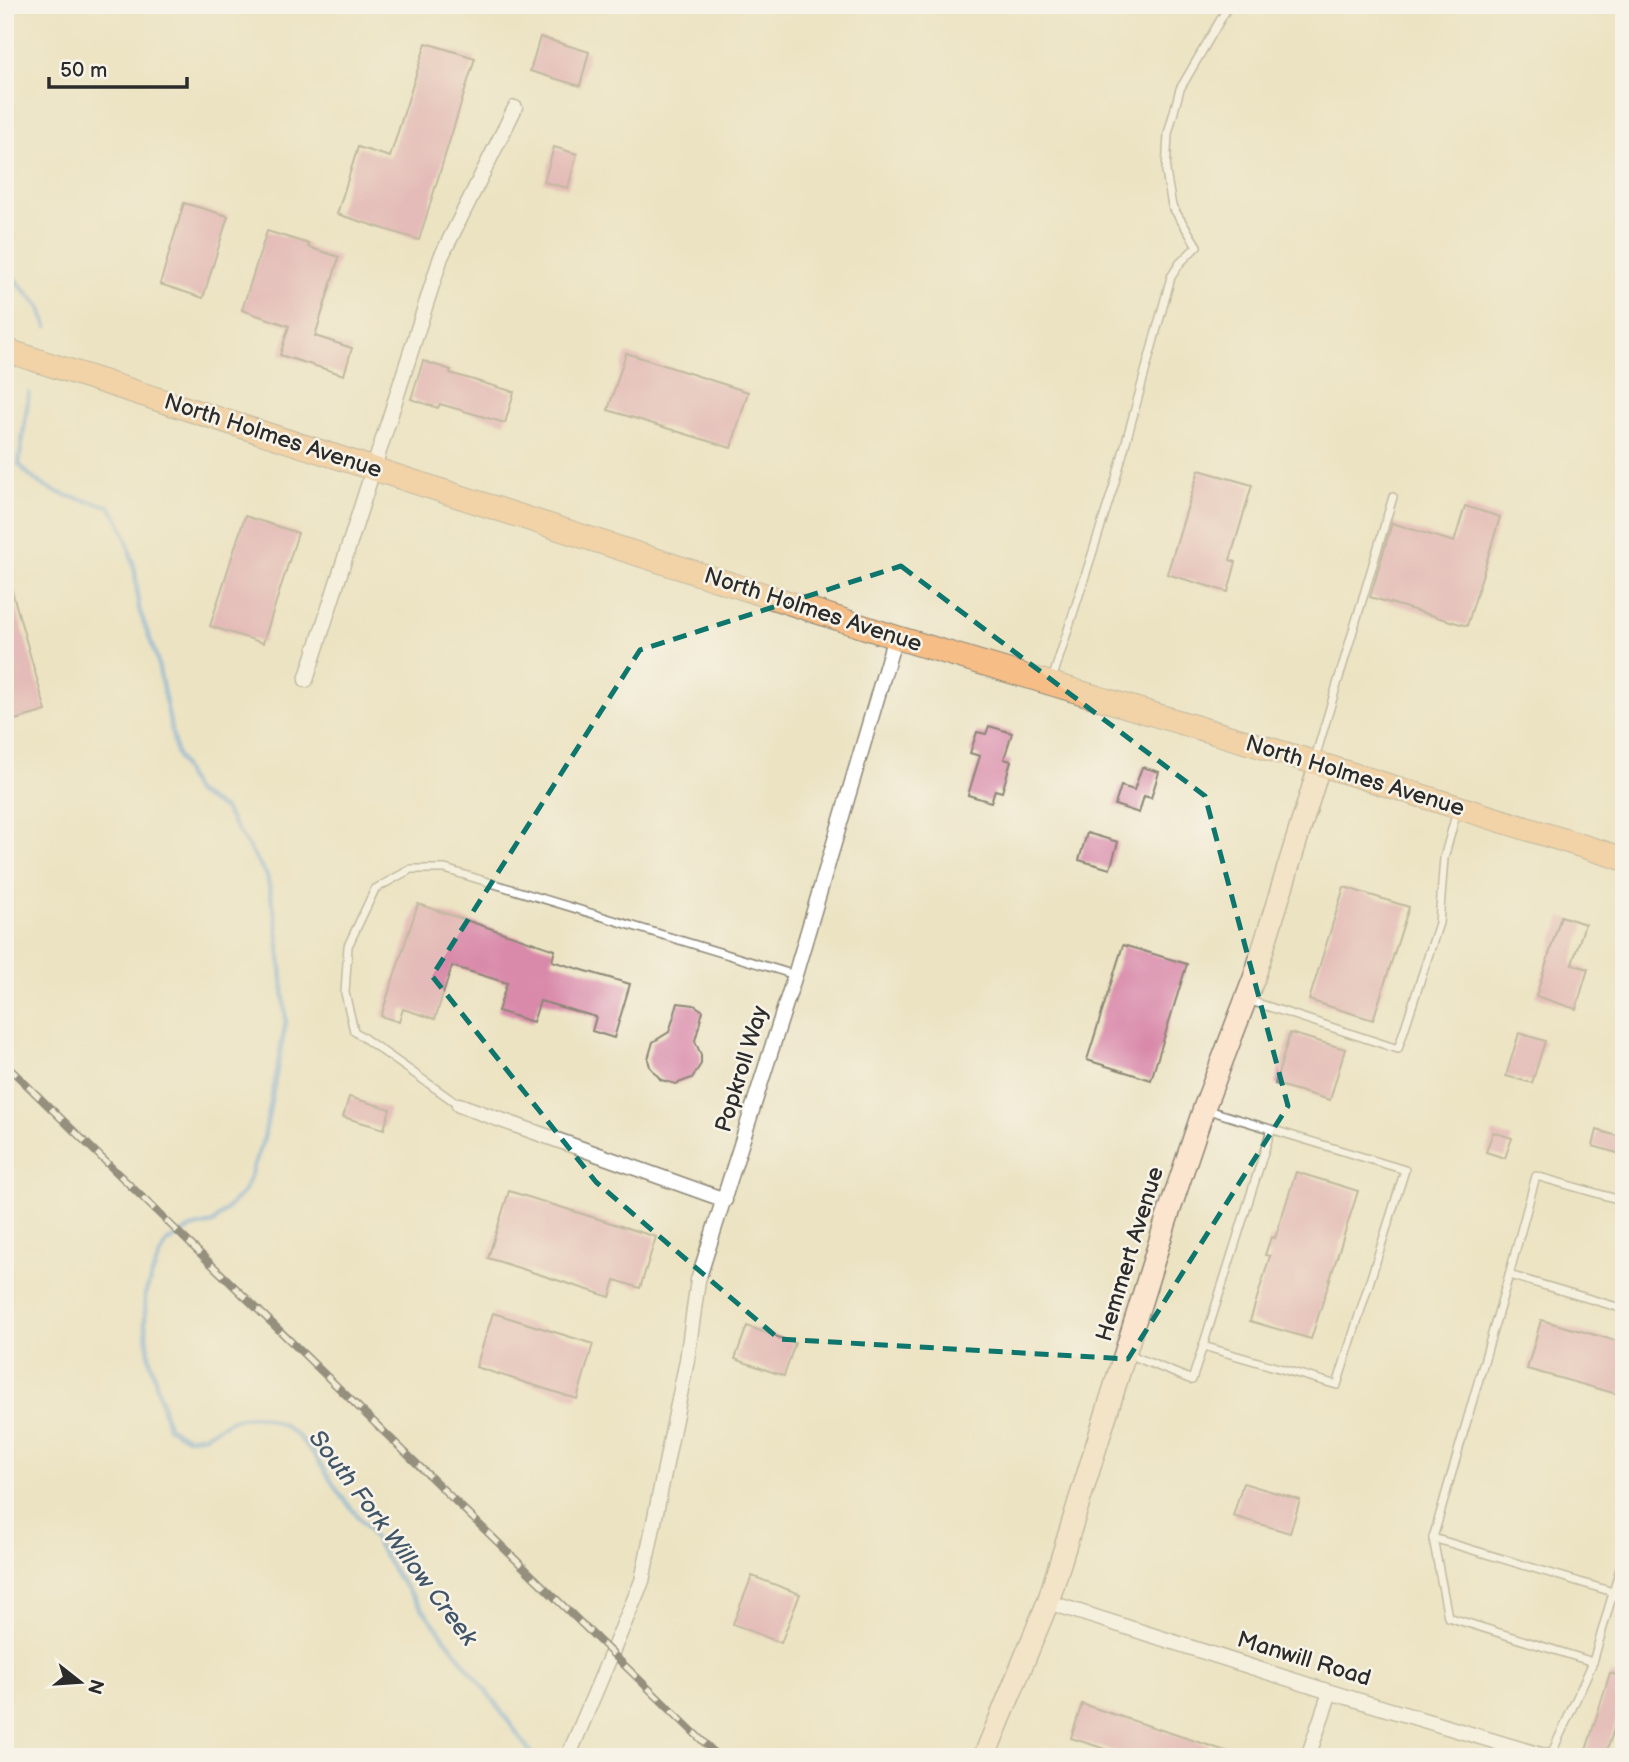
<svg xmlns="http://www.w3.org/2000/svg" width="1629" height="1762" viewBox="0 0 1629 1762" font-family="'Balsamiq Sans',sans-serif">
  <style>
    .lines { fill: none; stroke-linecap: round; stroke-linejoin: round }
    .stream { stroke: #69a3d9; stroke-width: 5 }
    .building { fill: #d98aaa }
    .lane-casing { stroke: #8c8777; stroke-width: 10 }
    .street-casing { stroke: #8c8777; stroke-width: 17 }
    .secondary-casing { stroke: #8c8777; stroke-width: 24 }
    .primary-casing { stroke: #8c8777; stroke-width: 25 }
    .lane { stroke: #fff; stroke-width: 7 }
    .street { stroke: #fff; stroke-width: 14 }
    .secondary { stroke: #fbe5cf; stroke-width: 21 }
    .primary { stroke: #f6be86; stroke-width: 23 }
    .rail-casing { stroke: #2b2b2b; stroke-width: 8 }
    .rail { stroke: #f7f3e8; stroke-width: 5; stroke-dasharray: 16; stroke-linecap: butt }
    .marked { fill: none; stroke: #0f766e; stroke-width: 5; stroke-dasharray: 14 9; stroke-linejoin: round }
    .labels { text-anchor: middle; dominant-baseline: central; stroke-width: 5; stroke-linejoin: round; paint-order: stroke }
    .street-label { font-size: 23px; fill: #2b2b2b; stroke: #f7f3e8 }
    .water-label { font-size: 24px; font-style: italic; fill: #415568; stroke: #f7f3e8 }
  </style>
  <rect width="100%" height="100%" fill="#f7f3e8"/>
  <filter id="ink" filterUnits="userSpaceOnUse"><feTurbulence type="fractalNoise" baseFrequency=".0143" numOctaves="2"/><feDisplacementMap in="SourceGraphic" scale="14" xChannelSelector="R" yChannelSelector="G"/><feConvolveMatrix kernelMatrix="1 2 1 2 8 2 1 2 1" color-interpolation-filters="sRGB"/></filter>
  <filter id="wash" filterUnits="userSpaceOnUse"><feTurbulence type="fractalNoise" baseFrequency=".00686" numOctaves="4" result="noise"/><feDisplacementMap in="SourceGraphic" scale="28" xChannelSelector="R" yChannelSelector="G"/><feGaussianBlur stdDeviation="1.57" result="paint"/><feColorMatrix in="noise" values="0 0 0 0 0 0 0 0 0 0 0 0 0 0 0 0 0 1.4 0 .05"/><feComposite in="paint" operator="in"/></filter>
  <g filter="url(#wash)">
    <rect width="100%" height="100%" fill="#ece3c3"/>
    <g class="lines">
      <!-- stream -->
      <g class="stream">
        <path d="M5,269L40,307L47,326"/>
        <path d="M29,393L19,464C44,495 73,497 109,506L119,520L126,537L135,571L139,609L157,659L176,752L195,792L224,809L267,876L277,925L286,1021L264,1138L245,1190L213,1223L191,1228L167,1242L156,1264L145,1294V1324L150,1360L168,1427L187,1438L205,1435L232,1420L250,1416L263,1417L283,1425L299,1437L313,1453L339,1493L368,1529L397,1576L493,1700L534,1757"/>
      </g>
    </g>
    <g id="blocks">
      <!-- building -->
      <g class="building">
        <path d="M540,37L589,52L580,86L530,71Z"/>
        <path d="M426,43L475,58L419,240L337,214L358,147L390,157Z"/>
        <path d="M554,147L577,154L568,188L544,182Z"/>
        <path d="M184,203L228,216L203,298L160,284Z"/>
        <path d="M267,231L309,244L308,247L339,257L315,336L352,348L344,375L280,355L289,326L242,310Z"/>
        <path d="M626,353L748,392L731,448L608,410Z"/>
        <path d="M423,361L451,370L450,373L514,392L505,423L440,404L438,408L411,399Z"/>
        <path d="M1199,470L1252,485L1230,560L1236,562L1228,592L1167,574Z"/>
        <path d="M1465,506L1500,517L1467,626L1370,597L1392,523L1454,542Z"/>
        <path d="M245,516L298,533L263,643L210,626Z"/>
        <path d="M5,584H10L46,711L5,723Z"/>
        <path d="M989,726L1012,733L1004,759L1011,761L1002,792L995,790L991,802L968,795L980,756L970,753L977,732L986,734Z"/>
        <path d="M1142,767L1159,772L1151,798L1144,796L1139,813L1115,805L1121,786L1134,790Z"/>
        <path d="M1087,833L1118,842L1110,869L1079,860Z"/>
        <path d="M1344,887L1409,907L1373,1020L1309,1000Z"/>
        <path d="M418,904L555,950L552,961L630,984L614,1038L592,1031L596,1017L540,1001L533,1022L498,1011L507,983L452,966L435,1019L403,1009L399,1022L381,1016Z"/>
        <path d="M1561,916L1585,924L1572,964L1588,969L1576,1009L1536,996Z"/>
        <path d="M1123,945L1187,964L1151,1080L1087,1060Z"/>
        <path d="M678,1003L694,1005L703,1011L695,1041L701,1055V1064L692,1078L676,1084L661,1080L650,1067L648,1059L653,1042L669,1032Z"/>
        <path d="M1290,1033L1345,1049L1330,1100L1275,1084Z"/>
        <path d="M1519,1033L1545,1041L1532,1083L1506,1076Z"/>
        <path d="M349,1097L390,1109L384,1129L343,1117Z"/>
        <path d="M1597,1130L1624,1138V1155L1593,1146Z"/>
        <path d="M1493,1132L1512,1138L1505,1158L1486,1152Z"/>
        <path d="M1296,1172L1358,1191L1311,1339L1250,1321L1270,1256L1265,1255L1271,1237L1275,1238Z"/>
        <path d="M509,1191L656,1237L640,1288L615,1280L610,1297L488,1258Z"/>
        <path d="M493,1313L593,1344L577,1399L476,1367Z"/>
        <path d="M1541,1320L1624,1343V1396L1527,1369Z"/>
        <path d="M747,1326L795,1343L784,1376L735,1359Z"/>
        <path d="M1243,1483L1300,1500L1290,1533L1233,1516Z"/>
        <path d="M752,1576L800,1594L781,1643L733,1624Z"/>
        <path d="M1610,1673L1624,1677V1697L1605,1757H1584Z"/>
        <path d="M1082,1704L1235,1754L1234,1757H1131L1071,1738Z"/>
      </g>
    </g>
  </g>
  <g filter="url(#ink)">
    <use href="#blocks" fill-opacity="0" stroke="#8c8777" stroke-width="2"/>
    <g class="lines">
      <defs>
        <g id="lane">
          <path d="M1052,680L1115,482L1171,277L1180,263L1197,246L1172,206L1166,172L1168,134L1180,89L1229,5"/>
          <path d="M1315,758L1393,497"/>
          <path d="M1248,1000L1398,1049L1439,923L1444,858L1457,811"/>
          <path d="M459,1105L354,1031L345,993L348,946L375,889L411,869H445L795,975"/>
          <path d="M1208,1110L1405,1170L1337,1385L1203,1346L1271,1130"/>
          <path d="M1509,1275L1536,1176L1624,1201"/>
          <path d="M1128,1354L1192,1380L1203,1346"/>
          <path d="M1433,1538L1448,1617L1593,1662"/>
          <path d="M1613,1592L1433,1538L1509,1275L1624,1309"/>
          <path d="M1550,1757L1593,1662L1624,1555"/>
        </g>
        <g id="street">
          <path d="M306,680L441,257L515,108"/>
          <path d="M459,1105L725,1200"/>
          <path d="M1048,1602L1330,1692L1547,1757"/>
          <path d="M568,1757L642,1581L687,1360L698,1280L795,975L895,637"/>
          <path d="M1308,1757L1330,1692"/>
        </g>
        <path id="secondary" d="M984,1757L1048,1602L1166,1221L1204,1108L1254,978L1320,764"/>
        <path id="primary" d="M5,350L895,637L1313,762L1624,859"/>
      </defs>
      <!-- lane casing -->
      <use href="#lane" class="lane-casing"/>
      <!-- street casing -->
      <use href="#street" class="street-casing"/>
      <!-- secondary casing -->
      <use href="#secondary" class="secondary-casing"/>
      <!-- primary casing -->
      <use href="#primary" class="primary-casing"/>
      <!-- lane -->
      <use href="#lane" class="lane"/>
      <!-- street -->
      <use href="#street" class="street"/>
      <!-- secondary -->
      <use href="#secondary" class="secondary"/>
      <!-- primary -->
      <use href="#primary" class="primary"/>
      <defs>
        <path id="rail" d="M5,1064L719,1757"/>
      </defs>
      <!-- rail casing -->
      <use href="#rail" class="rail-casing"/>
      <!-- rail -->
      <use href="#rail" class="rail"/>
    </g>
  </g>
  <!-- marked area -->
  <path d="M0 0H1629V1762H0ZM901,566L1205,796L1288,1106L1128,1359L779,1339L596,1182L432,976L640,650Z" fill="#ece3c3" fill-opacity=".55" fill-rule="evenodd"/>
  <path class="marked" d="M901,566L1205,796L1288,1106L1128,1359L779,1339L596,1182L432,976L640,650Z"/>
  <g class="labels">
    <!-- street labels -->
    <g class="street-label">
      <text transform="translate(273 436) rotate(18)">North Holmes Avenue</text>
      <text transform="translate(813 610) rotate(18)">North Holmes Avenue</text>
      <text transform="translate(1355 776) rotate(17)">North Holmes Avenue</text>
      <text transform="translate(742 1069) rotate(-73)">Popkroll Way</text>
      <text transform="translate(1130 1254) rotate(-73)">Hemmert Avenue</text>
      <text transform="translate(1304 1659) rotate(17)">Manwill Road</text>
    </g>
    <!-- water labels -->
    <g class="water-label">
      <text transform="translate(393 1538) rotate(53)">South Fork Willow Creek</text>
    </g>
  </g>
  <!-- margin -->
  <rect width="1629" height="1762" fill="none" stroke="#f7f3e8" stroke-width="28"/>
  <!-- north arrow -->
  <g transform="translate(80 1682) rotate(107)" stroke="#f7f3e8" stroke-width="5" paint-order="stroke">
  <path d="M0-5L12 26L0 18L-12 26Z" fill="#2b2b2b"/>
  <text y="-10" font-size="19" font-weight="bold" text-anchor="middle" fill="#2b2b2b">N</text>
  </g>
  <!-- scale -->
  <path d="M49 77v10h138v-10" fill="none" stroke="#2b2b2b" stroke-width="3.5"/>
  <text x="60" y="77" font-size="21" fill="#2b2b2b" stroke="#f7f3e8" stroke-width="5" paint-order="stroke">50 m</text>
</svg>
